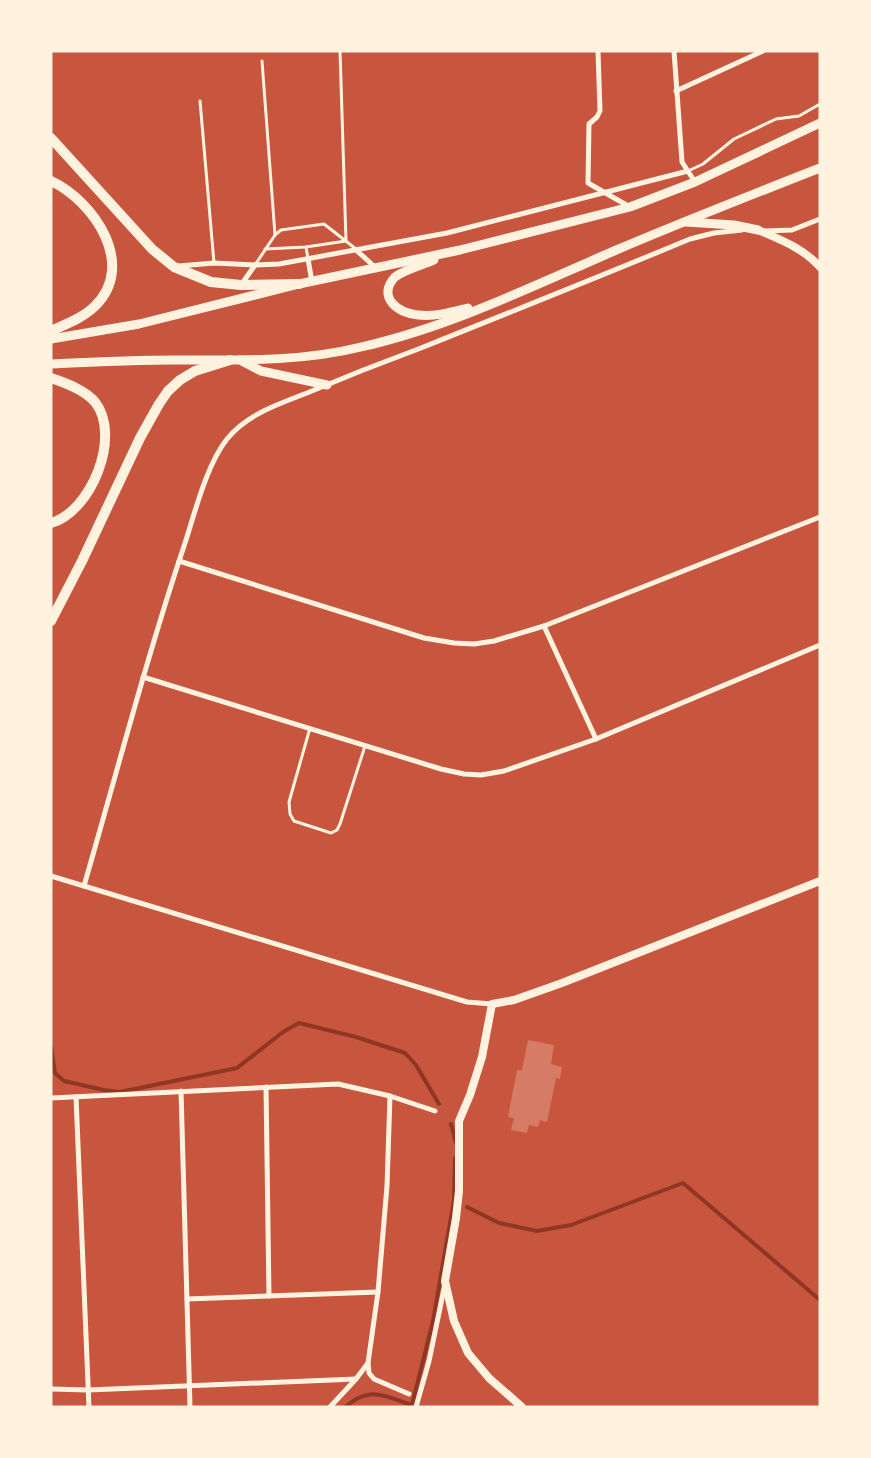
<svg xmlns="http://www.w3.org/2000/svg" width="871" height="1458" viewBox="0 0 871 1458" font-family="'Open Sans',sans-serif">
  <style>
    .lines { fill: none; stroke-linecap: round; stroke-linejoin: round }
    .stream { stroke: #8f3625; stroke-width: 4 }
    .building { fill: #d67c66 }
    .service { stroke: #fff3e0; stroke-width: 3 }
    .minor { stroke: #fff3e0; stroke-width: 5 }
    .tertiary { stroke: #fff3e0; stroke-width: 8 }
    .primary { stroke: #fff3e0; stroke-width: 9 }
    .trunk { stroke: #fff3e0; stroke-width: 10 }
  </style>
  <rect width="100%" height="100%" fill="#c8553d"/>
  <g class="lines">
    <!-- stream -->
    <g class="stream">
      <path d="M51,1046L55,1073L64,1081L104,1090L120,1092L237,1068L283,1032L299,1023L356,1037L405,1053L416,1065L439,1104"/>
      <path d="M451,1124L456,1143"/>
      <path d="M467,1207L499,1223L537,1231L571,1225L683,1183L820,1300"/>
      <path d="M345,1407C371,1385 384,1396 412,1405L433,1321L454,1200L455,1158"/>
    </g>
  </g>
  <!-- building -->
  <path class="building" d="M528,1040L554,1045L551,1064L562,1067L560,1079L556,1078L547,1122L540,1120L538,1127L529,1125L527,1133L511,1130L514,1118L508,1117L517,1070H522Z"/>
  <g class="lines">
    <!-- service -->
    <g class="service">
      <path d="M262,61L275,235"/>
      <path d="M200,101L214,263"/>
      <path d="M688,171L703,164L734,139L776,119L799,116L820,104"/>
      <path d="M306,247L308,259"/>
      <path d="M265,249L306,247L346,241L340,51"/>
      <path d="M255,265L275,235L281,230L324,224L356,249"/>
      <path d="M310,728L289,802L290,814L294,821L331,833L337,830L340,824L365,746"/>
    </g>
    <!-- minor -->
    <g class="minor">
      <path d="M598,51L600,111L597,117L589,124L588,183L630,207"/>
      <path d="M674,51L682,162L695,182"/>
      <path d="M676,91L763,51"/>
      <path d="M765,231L792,230L820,219"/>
      <path d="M356,250L376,268"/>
      <path d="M308,259L312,282"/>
      <path d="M179,266L214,263L255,265L279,264L447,233L688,171"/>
      <path d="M241,285L255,265"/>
      <path d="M179,561L424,638L454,643L474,644L494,641L544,626L820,517"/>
      <path d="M544,626L596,739"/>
      <path d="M143,677L441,769L464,774L481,775L504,771L596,739L820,645"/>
      <path d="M51,876L467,1002L492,1004"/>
      <path d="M84,886C117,772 147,656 185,543C195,512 207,464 227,439C247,414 279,404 307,393C345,377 383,362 421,348C511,312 601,276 690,239L714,233L742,230"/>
      <path d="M266,1087L269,1296"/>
      <path d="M181,1091L190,1407"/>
      <path d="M76,1097L89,1407"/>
      <path d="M51,1098L338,1084L390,1096L435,1111"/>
      <path d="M187,1299L378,1292"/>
      <path d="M368,1363L369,1373L374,1379L409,1394"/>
      <path d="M51,1389L88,1390L356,1379"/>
      <path d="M330,1407L356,1379L368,1363L378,1292L387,1186L390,1096"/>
      <path d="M416,1407L429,1361L445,1284"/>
    </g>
    <!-- tertiary -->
    <g class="tertiary">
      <path d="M758,230C781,240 803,248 820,267"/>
      <path d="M522,1407L489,1378L468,1353L454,1321L445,1281L456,1218L459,1191V1121L470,1095L482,1057L492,1004L514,1000L562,983L820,881"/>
    </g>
    <!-- primary -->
    <g class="primary">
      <path d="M686,222L734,225L758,230"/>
      <path d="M434,260C423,265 405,269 395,277C376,297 399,314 418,315C435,317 452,312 468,308"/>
      <path d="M51,339L139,324L299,284L460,250L630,207L695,182L820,123"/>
      <path d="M240,360L261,371L327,385"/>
      <path d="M51,364C93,362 135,360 176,360C238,360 301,362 361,347C449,327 531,287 614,251C682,222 751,195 820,168"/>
    </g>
    <!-- trunk -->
    <g class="trunk">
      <path d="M51,138L152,249L174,267L211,282L241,285L299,284"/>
      <path d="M51,181C94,201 137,265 95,306C83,318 66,324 51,331"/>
      <path d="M51,378C66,383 85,390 95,402C122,436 91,512 51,523"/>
      <path d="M51,621L82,561L140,438L159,404L168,391L180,380L195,371L230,360"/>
    </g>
  </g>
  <!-- border -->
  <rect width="871" height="1458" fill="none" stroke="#fff3e0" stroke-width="105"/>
</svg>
